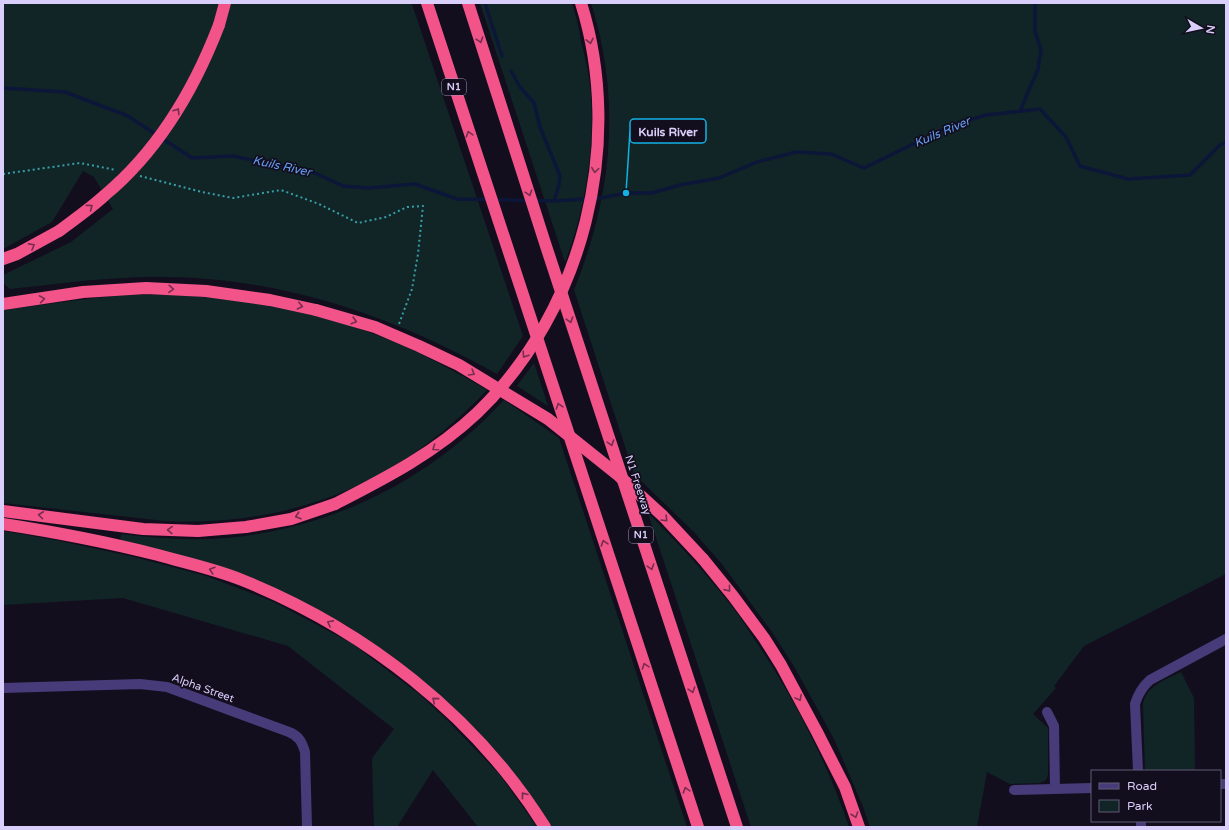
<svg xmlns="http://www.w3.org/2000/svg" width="1229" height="830" viewBox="0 0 1229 830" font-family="'Varela Round',sans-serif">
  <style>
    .green { fill: #112527 }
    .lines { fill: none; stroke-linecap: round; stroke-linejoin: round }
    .stream { stroke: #0c1638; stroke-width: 3.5 }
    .path { stroke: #379fa7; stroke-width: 2; stroke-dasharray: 2 3; stroke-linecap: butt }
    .street { stroke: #473c79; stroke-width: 10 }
    .highway { stroke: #f25389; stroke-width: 12 }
    .highway-bridge { stroke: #f25389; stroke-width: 12 }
    .oneway { stroke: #772d4e }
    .labels { text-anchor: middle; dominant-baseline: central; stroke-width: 3.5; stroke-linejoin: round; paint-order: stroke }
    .shield { fill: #130e1e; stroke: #9e94b9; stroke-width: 1 }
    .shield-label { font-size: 10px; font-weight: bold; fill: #dacefb }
    .street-label { font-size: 11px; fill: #dacefb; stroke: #130e1e }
    .water-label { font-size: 12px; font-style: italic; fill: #659ef3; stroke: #130e1e }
    .leader { fill: none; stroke: #12b2e4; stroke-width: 1.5 }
    .callout-dot { fill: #12b2e4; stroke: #130e1e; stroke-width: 1.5 }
    .callout { fill: #130e1e; stroke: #12b2e4; stroke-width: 1.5 }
    .callout-label { font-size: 12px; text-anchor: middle; font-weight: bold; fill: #dacefb }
  </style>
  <rect width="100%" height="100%" fill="#130e1e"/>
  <!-- green -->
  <g class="green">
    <path d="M3,3H417L412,4L523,336L497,374C382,309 254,269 121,278C84,280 47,285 10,289L3,283V275L71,242L113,209L94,177L83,171L52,222L3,249Z"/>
    <path d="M480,3H572C576,16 579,28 581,42C584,52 586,62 588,72C598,130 587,207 565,262Z"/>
    <path d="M591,3H1226V574L1084,646L1054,686L1056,688L1033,714L1048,728V774L1046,780L1040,783L1010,784L987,772L977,827H870L862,804L834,739L795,668L772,632L722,564L693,531L634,474L574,290C612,196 622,101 591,3Z"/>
    <path d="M126,295C147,295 168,294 189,296C262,300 337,317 404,346C432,359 460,374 487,390C399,483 293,527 165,521L3,503V310L94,298Z"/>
    <path d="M534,363L548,406L517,386Z"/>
    <path d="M504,400L559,438L687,827H552L540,808L495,750L451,705L396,659L346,625L293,597L120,540L121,534C156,538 191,541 226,538C334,528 430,480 504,400Z"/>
    <path d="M648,513C678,543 707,574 733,608C742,619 749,632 757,643C795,700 827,762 849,827H751Z"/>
    <path d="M3,531L55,540L134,557L206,576L274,602L351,643L419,694L448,721L499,774L537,827H478L433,770L397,827H374L372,758L394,729L288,646L123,598L3,605Z"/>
    <path d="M1181,672L1194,698L1195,771H1145L1143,704C1147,685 1165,680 1181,672Z"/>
  </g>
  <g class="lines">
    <!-- stream -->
    <g class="stream">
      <path d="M485,3L502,56"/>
      <path d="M511,71L520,87L534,103L540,127L560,176L559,185L554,201"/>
      <path d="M3,88L65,92L128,116L192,158L233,156L315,173L343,186L369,188L415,184L457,199L554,201L601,198L626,193H652L680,185L719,178L757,162L796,152L831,154L864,168L948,127L986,115L1040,109L1066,137L1080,166L1128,179L1190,175L1220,145L1226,142"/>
      <path d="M1020,111L1038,69L1041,50L1035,31V3"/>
    </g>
    <!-- path -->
    <g class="path">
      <path d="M3,174L80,163L116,170"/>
      <path d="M140,176L202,192L233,198L281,190L319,204L358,223L386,217L407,207L423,206L418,254L412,289L399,324"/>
    </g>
    <!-- street -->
    <g class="street">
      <path d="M3,688L140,684L167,687L289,732C299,736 302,742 305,752L307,827"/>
      <path d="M1047,712L1054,726L1055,789"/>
      <path d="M1138,771L1135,704C1138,694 1142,687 1150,680L1226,639"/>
      <path d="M1220,784H1226"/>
      <path d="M1014,790L1092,788"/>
      <path d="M1141,821V827"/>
    </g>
    <!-- highway -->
    <g class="highway">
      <path d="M427,3L698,827"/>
      <path d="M468,3L545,243L737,827"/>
      <path d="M219,25L225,3"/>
      <path d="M3,259L17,254L59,231"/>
      <path d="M3,304L83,292L146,288L206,291L270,300L316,310"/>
      <path d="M3,511L143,529L198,531L246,527L291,519L335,504"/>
      <path d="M3,524C55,532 107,542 158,555C186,563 215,569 242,580C364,629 475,715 545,827"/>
      <path d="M703,559L733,596L764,638L781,665L817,732L845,787L859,827"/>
    </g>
    <!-- highway-bridge -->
    <g class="highway-bridge">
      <path d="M59,231C75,219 91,208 105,195C159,150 194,90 219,25"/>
      <path d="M316,310L375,327L419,346L459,365L548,419L618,475L663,516L703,559"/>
      <path d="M335,504C386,478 436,452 477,413C584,310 625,143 581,3"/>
    </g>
  </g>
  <!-- one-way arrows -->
  <defs><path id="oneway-chevron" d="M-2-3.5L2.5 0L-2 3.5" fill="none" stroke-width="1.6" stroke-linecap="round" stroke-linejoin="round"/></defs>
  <g class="oneway">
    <use href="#oneway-chevron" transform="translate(480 40) rotate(72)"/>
    <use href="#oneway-chevron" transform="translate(590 41) rotate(78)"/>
    <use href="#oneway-chevron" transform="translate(177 111) rotate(-57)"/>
    <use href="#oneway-chevron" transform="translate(469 134) rotate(-108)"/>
    <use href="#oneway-chevron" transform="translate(595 170) rotate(98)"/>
    <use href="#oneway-chevron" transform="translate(529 193) rotate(72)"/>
    <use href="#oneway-chevron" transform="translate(90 207) rotate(-37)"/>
    <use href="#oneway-chevron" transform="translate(32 246) rotate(-29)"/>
    <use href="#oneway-chevron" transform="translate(171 289) rotate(3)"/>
    <use href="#oneway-chevron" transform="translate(42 299) rotate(-9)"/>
    <use href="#oneway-chevron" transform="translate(300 306) rotate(12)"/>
    <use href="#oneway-chevron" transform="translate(570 320) rotate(72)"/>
    <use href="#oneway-chevron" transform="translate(354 321) rotate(16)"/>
    <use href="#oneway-chevron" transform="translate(525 355) rotate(124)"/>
    <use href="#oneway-chevron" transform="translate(472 373) rotate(31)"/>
    <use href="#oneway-chevron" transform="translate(559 406) rotate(-108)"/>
    <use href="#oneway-chevron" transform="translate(611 443) rotate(72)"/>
    <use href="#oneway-chevron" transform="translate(435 448) rotate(145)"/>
    <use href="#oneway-chevron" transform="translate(41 515) rotate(-173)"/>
    <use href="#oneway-chevron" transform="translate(298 516) rotate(162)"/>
    <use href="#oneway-chevron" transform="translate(665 519) rotate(46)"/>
    <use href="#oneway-chevron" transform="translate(170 530) rotate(-178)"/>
    <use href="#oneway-chevron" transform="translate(604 543) rotate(-108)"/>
    <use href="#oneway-chevron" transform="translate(651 567) rotate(72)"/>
    <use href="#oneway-chevron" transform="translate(212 570) rotate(-162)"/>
    <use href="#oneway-chevron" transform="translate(728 589) rotate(51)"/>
    <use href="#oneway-chevron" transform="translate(330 623) rotate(-152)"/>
    <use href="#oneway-chevron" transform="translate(645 666) rotate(-108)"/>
    <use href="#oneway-chevron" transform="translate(692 690) rotate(72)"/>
    <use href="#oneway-chevron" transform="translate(799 698) rotate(62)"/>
    <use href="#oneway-chevron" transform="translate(435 700) rotate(-140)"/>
    <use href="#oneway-chevron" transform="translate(686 790) rotate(-108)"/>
    <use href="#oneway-chevron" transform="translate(524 795) rotate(-128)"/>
    <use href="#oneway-chevron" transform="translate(855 815) rotate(71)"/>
  </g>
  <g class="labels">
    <!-- shield labels -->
    <g class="shield">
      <rect x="442" y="79" width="24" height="16" rx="3"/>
      <rect x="629" y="527" width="24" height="16" rx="3"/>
    </g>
    <g class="shield-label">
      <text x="454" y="87">N1</text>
      <text x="641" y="535">N1</text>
    </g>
    <!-- street labels -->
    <g class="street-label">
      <text transform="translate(638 485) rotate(72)">N1 Freeway</text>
      <text transform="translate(203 688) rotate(20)">Alpha Street</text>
    </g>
    <!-- water labels -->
    <g class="water-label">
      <text transform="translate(942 132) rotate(-23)">Kuils River</text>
      <text transform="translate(282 166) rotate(12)">Kuils River</text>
    </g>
  </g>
  <!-- callouts -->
  <path class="leader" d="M626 193L630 131"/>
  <circle class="callout-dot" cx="626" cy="193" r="4"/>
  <rect class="callout" x="630" y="119" width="76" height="24" rx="4"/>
  <g class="callout-label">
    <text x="668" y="136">Kuils River</text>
  </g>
  <!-- border -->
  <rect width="1229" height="830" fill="none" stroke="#dacefb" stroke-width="8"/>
  <!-- legend -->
  <rect x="1091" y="770" width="130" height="52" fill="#130e1e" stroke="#635b76"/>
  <rect x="1099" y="783" width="20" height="6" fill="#473c79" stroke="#635b76"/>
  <text x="1127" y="790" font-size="12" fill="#dacefb">Road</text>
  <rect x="1099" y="800" width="20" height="12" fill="#112527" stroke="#635b76"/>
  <text x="1127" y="810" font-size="12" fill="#dacefb">Park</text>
  <!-- north arrow -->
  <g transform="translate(1201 28) rotate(99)" stroke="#130e1e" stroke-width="3" paint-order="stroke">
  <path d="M0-3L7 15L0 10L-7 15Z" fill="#dacefb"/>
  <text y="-6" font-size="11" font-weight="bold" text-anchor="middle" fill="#dacefb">N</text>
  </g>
</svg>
